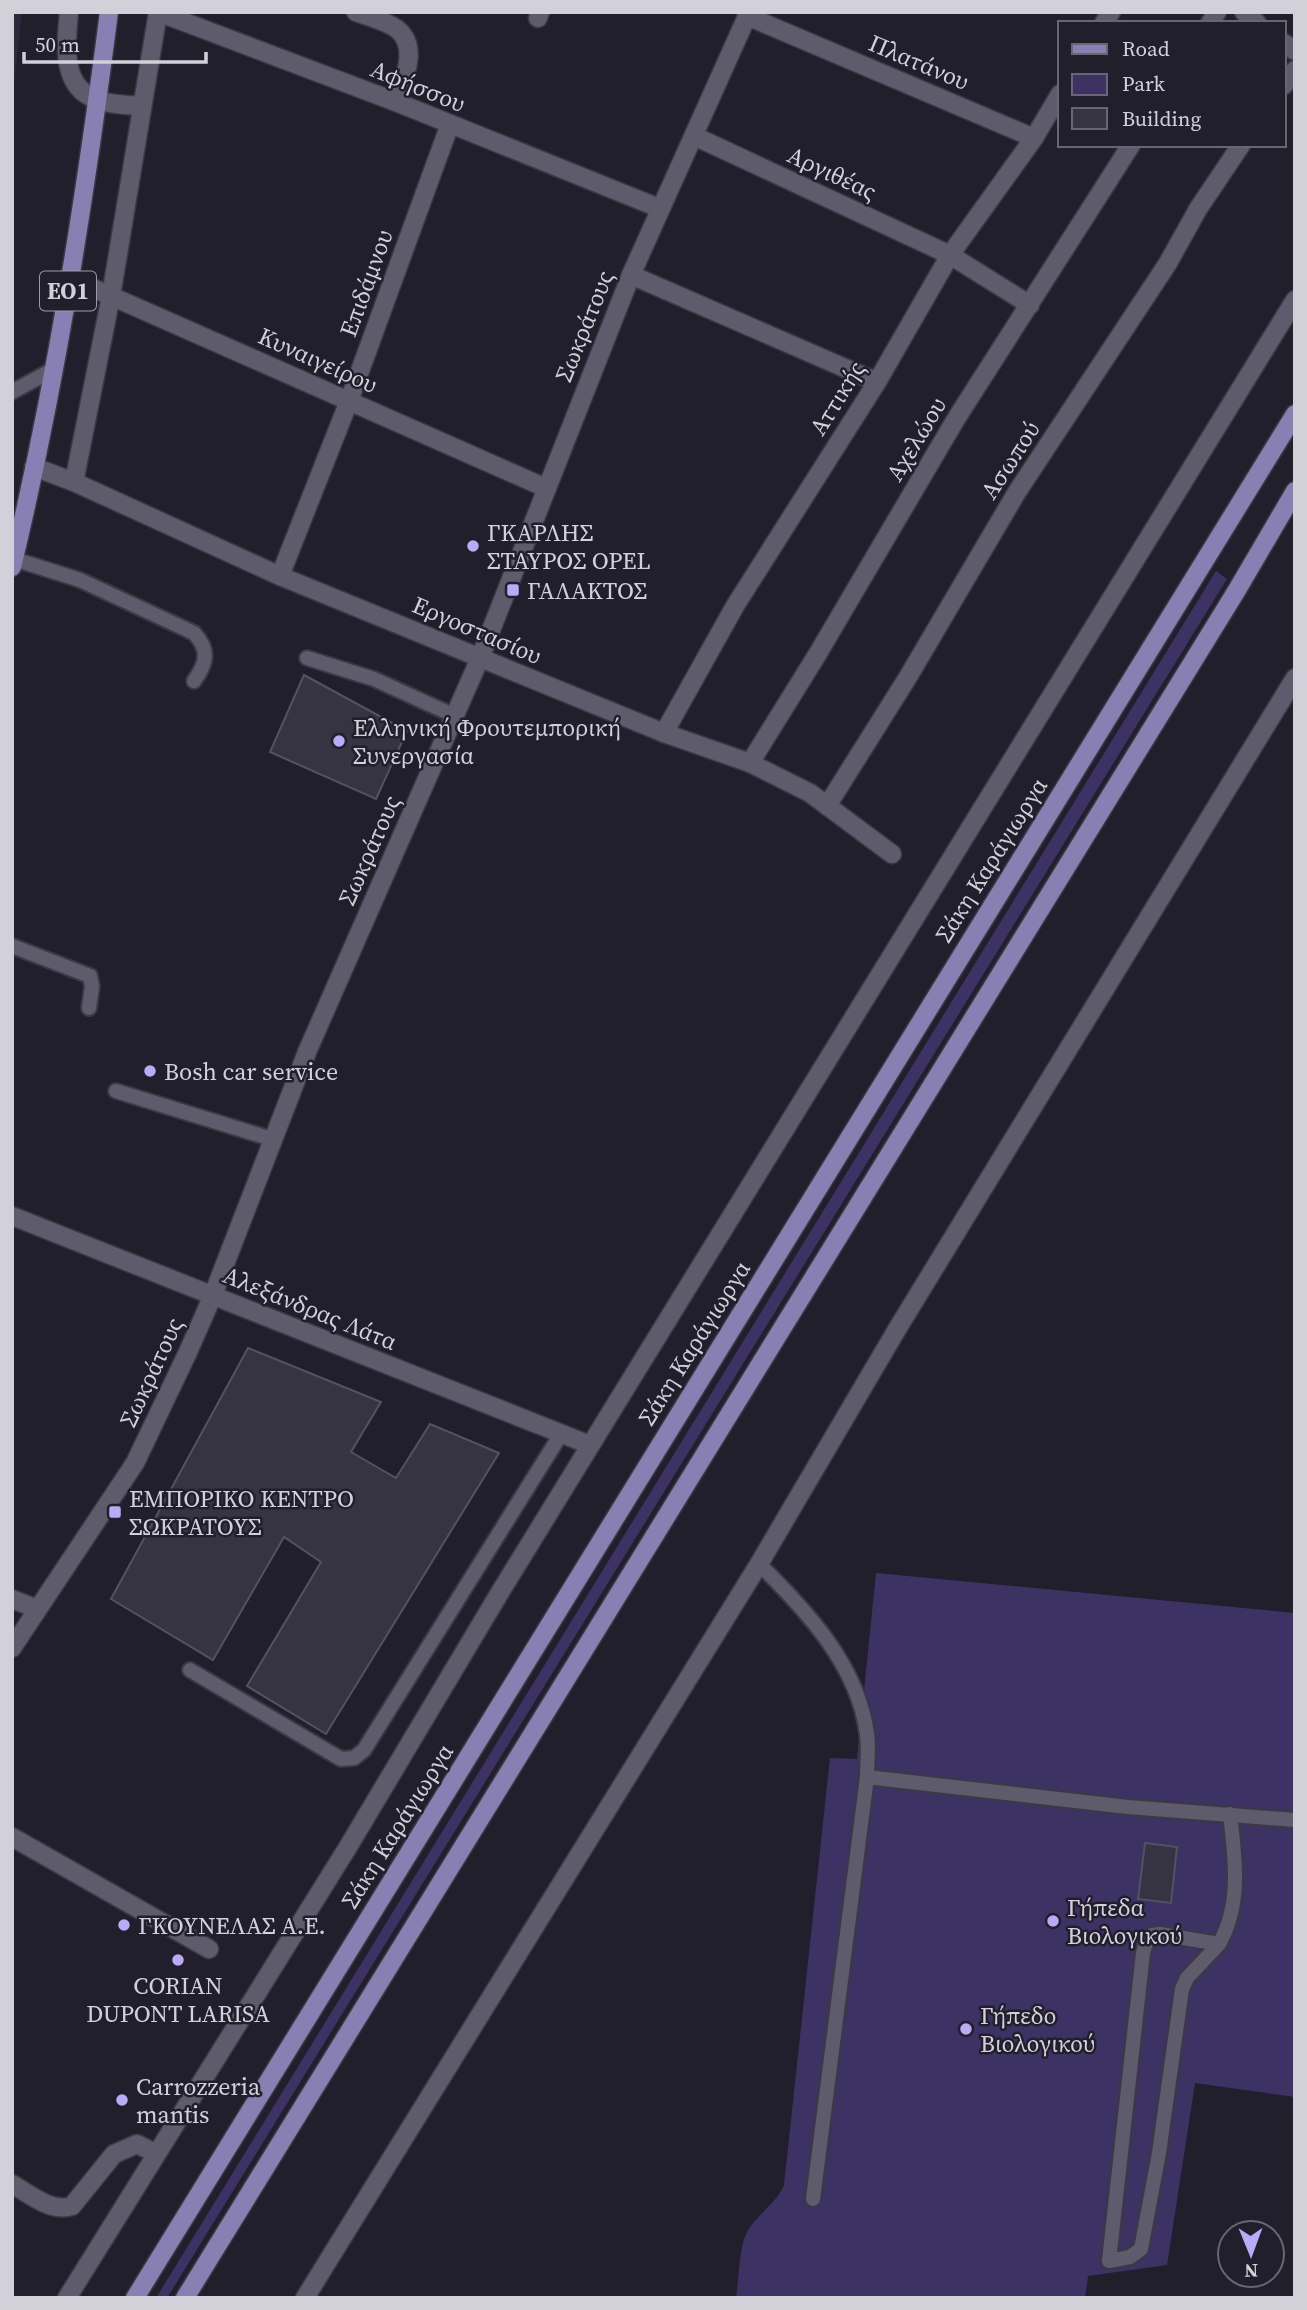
<svg xmlns="http://www.w3.org/2000/svg" width="1307" height="2310" viewBox="0 0 1307 2310" font-family="'Source Serif 4',serif">
  <style>
    .built { fill: #2c293c }
    .green { fill: #3d3264 }
    .building { fill: #363442; stroke: #545261; stroke-width: 2 }
    .lines { fill: none; stroke-linecap: round; stroke-linejoin: round }
    .service-casing { stroke: #3b3944; stroke-width: 18 }
    .minor-casing { stroke: #3b3944; stroke-width: 21 }
    .secondary-casing { stroke: #3b3944; stroke-width: 21 }
    .primary-casing { stroke: #3b3944; stroke-width: 21 }
    .service { stroke: #5e5c6c; stroke-width: 14 }
    .minor { stroke: #5e5c6c; stroke-width: 18 }
    .secondary { stroke: #5e5c6c; stroke-width: 18 }
    .primary { stroke: #887fb2; stroke-width: 18 }
    .poi-dot { fill: #b9abf7; stroke: #221f2d; stroke-width: 2.5 }
    .labels { text-anchor: middle; dominant-baseline: central; stroke-width: 5; stroke-linejoin: round; paint-order: stroke }
    .shield { fill: #221f2d; stroke: #9d9ca6; stroke-width: 2 }
    .shield-label { font-size: 23px; font-weight: bold; fill: #d2d1da }
    .street-label { font-size: 24px; fill: #d2d1da; stroke: #221f2d }
    .poi-label { font-size: 24px; fill: #d2d1da; stroke: #221f2d; text-anchor: start }
  </style>
  <rect width="100%" height="100%" fill="#221f2d"/>
  <!-- built -->
  <path class="built" d="M12,12H22L12,101Z"/>
  <!-- green -->
  <g class="green">
    <path d="M1216,571L1227,579L167,2298H156Z"/>
    <path d="M876,1573L1295,1613V2097L1195,2083L1167,2265L1088,2276L1085,2298H736C739,2281 739,2246 747,2232C757,2214 776,2204 784,2185L830,1758L857,1759Z"/>
  </g>
  <!-- building -->
  <g class="building">
    <path d="M304,675L407,731L376,799L270,752Z"/>
    <path d="M248,1348L381,1402L351,1452L396,1478L430,1424L499,1453L326,1734L247,1686L321,1562L284,1537L213,1660L111,1599Z"/>
    <path d="M1145,1843L1177,1847L1171,1903L1138,1899Z"/>
  </g>
  <g class="lines">
    <defs>
      <g id="service">
        <path d="M12,392L54,369"/>
        <path d="M14,559L80,580L194,633C210,650 207,663 194,681"/>
        <path d="M307,658L374,679L455,716"/>
        <path d="M12,946L90,976L92,986L89,1008"/>
        <path d="M116,1091L272,1139"/>
        <path d="M759,1564C806,1610 858,1665 867,1734C869,1748 867,1762 867,1777L813,2199"/>
        <path d="M190,1670L341,1759L354,1758L364,1750L561,1434"/>
        <path d="M867,1777L1128,1807L1295,1820"/>
        <path d="M1219,1944L1187,1978L1182,1989L1159,2153L1141,2249L1130,2257L1109,2261L1143,1953L1146,1943L1152,1935L1160,1934L1219,1944C1242,1904 1235,1858 1230,1814"/>
      </g>
      <g id="minor">
        <path d="M69,12C66,43 60,88 98,100C111,105 128,105 142,106"/>
        <path d="M158,12L396,102L659,208"/>
        <path d="M356,12C369,17 386,21 397,29C420,47 403,81 396,102"/>
        <path d="M1244,12L1257,23"/>
        <path d="M747,16L1034,138"/>
        <path d="M538,18L540,12"/>
        <path d="M1104,23L1111,12"/>
        <path d="M1210,23L1217,12"/>
        <path d="M1284,43L1295,51"/>
        <path d="M1284,85L1295,70"/>
        <path d="M694,136L950,255L1030,305"/>
        <path d="M631,275L877,382"/>
        <path d="M70,278L546,488"/>
        <path d="M34,467L74,482L280,576L664,733L750,763L810,793L892,854"/>
        <path d="M74,482L111,296L158,12"/>
        <path d="M280,576L349,401L450,124"/>
        <path d="M664,733L735,606L877,382L950,255L1034,138L1060,94"/>
        <path d="M750,763L817,655L956,419L1131,145"/>
        <path d="M827,806L908,677L1017,492L1168,263L1198,209L1241,145"/>
        <path d="M12,1216L590,1445"/>
        <path d="M12,1599L37,1609"/>
        <path d="M12,1837L209,1949"/>
        <path d="M12,2184C30,2194 51,2213 72,2206L114,2154L137,2144L155,2153"/>
        <path d="M67,2298L348,1847L499,1594L1295,300"/>
        <path d="M305,2298L759,1564L896,1331L1295,678"/>
      </g>
      <path id="secondary" d="M12,1648L135,1463L188,1352L213,1295L307,1052L480,658L631,275L749,12"/>
      <g id="primary">
        <path d="M12,567C56,384 85,198 109,12"/>
        <path d="M135,2298L1295,414"/>
        <path d="M185,2298L1237,590L1295,491"/>
      </g>
    </defs>
    <!-- service casing -->
    <use href="#service" class="service-casing"/>
    <!-- minor casing -->
    <use href="#minor" class="minor-casing"/>
    <!-- secondary casing -->
    <use href="#secondary" class="secondary-casing"/>
    <!-- primary casing -->
    <use href="#primary" class="primary-casing"/>
    <!-- service -->
    <use href="#service" class="service"/>
    <!-- minor -->
    <use href="#minor" class="minor"/>
    <!-- secondary -->
    <use href="#secondary" class="secondary"/>
    <!-- primary -->
    <use href="#primary" class="primary"/>
  </g>
  <!-- markers -->
  <g class="poi-dot">
    <circle cx="473" cy="546" r="7"/>
    <rect x="506" y="583" width="14" height="14" rx="3.5"/>
    <circle cx="339" cy="741" r="7"/>
    <circle cx="150" cy="1071" r="7"/>
    <rect x="108" y="1505" width="14" height="14" rx="3.5"/>
    <circle cx="1053" cy="1921" r="7"/>
    <circle cx="124" cy="1925" r="7"/>
    <circle cx="178" cy="1960" r="7"/>
    <circle cx="966" cy="2029" r="7"/>
    <circle cx="122" cy="2100" r="7"/>
  </g>
  <g class="labels">
    <!-- shield labels -->
    <rect class="shield" x="40" y="271.5" width="56" height="39" rx="5"/>
    <g class="shield-label">
      <text x="68" y="291">ΕΟ1</text>
    </g>
    <!-- street labels -->
    <g class="street-label">
      <text transform="translate(919 62) rotate(23)">Πλατάνου</text>
      <text transform="translate(418 86) rotate(22)">Αφήσσου</text>
      <text transform="translate(832 173) rotate(25)">Αργιθέας</text>
      <text transform="translate(366 283) rotate(-70)">Επιδάμνου</text>
      <text transform="translate(584 326) rotate(-68)">Σωκράτους</text>
      <text transform="translate(318 360) rotate(24)">Κυναιγείρου</text>
      <text transform="translate(837 398) rotate(-58)">Αττικής</text>
      <text transform="translate(916 439) rotate(-59)">Αχελώου</text>
      <text transform="translate(1010 460) rotate(-57)">Ασωπού</text>
      <text transform="translate(477 630) rotate(23)">Εργοστασίου</text>
      <text transform="translate(369 850) rotate(-66)">Σωκράτους</text>
      <text transform="translate(991 860) rotate(-58)">Σάκη Καράγιωργα</text>
      <text transform="translate(310 1308) rotate(22)">Αλεξάνδρας Λάτα</text>
      <text transform="translate(694 1343) rotate(-58)">Σάκη Καράγιωργα</text>
      <text transform="translate(151 1372) rotate(-65)">Σωκράτους</text>
      <text transform="translate(397 1826) rotate(-58)">Σάκη Καράγιωργα</text>
    </g>
    <!-- poi labels -->
    <g class="poi-label">
      <text x="487" y="532">ΓΚΑΡΛΗΣ<tspan x="487" dy="28">ΣΤΑΥΡΟΣ OPEL</tspan></text>
      <text x="527" y="590">ΓΑΛΑΚΤΟΣ</text>
      <text x="353" y="727">Ελληνική Φρουτεμπορική<tspan x="353" dy="28">Συνεργασία</tspan></text>
      <text x="164" y="1071">Bosh car service</text>
      <text x="129" y="1498">ΕΜΠΟΡΙΚΟ ΚΕΝΤΡΟ<tspan x="129" dy="28">ΣΩΚΡΑΤΟΥΣ</tspan></text>
      <text x="1067" y="1907">Γήπεδα<tspan x="1067" dy="28">Βιολογικού</tspan></text>
      <text x="138" y="1925">ΓΚΟΥΝΕΛΑΣ Α.Ε.</text>
      <text x="178" y="1985" text-anchor="middle">CORIAN<tspan x="178" dy="28">DUPONT LARISA</tspan></text>
      <text x="980" y="2015">Γήπεδο<tspan x="980" dy="28">Βιολογικού</tspan></text>
      <text x="136" y="2086">Carrozzeria<tspan x="136" dy="28">mantis</tspan></text>
    </g>
  </g>
  <!-- border -->
  <rect width="1307" height="2310" fill="none" stroke="#d2d1da" stroke-width="28"/>
  <!-- legend -->
  <rect x="1058" y="21" width="228" height="126" fill="#221f2d" stroke="#686672" stroke-width="2"/>
  <rect x="1072" y="44" width="35" height="10" fill="#887fb2" stroke="#686672" stroke-width="2"/>
  <text x="1122" y="56" font-size="21" fill="#d2d1da">Road</text>
  <rect x="1072" y="74" width="35" height="21" fill="#3d3264" stroke="#686672" stroke-width="2"/>
  <text x="1122" y="91" font-size="21" fill="#d2d1da">Park</text>
  <rect x="1072" y="108" width="35" height="21" fill="#363442" stroke="#686672" stroke-width="2"/>
  <text x="1122" y="126" font-size="21" fill="#d2d1da">Building</text>
  <!-- north arrow -->
  <g transform="translate(1251 2254) rotate(179)"><circle r="33" fill="#221f2d" stroke="#686672" stroke-width="2"/>
  <path d="M0-5L12 26L0 18L-12 26Z" fill="#b9abf7"/>
  <text y="-10" font-size="19" font-weight="bold" text-anchor="middle" fill="#d2d1da">N</text>
  </g>
  <!-- scale -->
  <path d="M24 52v10h182v-10" fill="none" stroke="#d2d1da" stroke-width="3.5"/>
  <text x="35" y="52" font-size="21" fill="#d2d1da" stroke="#221f2d" stroke-width="5" paint-order="stroke">50 m</text>
</svg>
